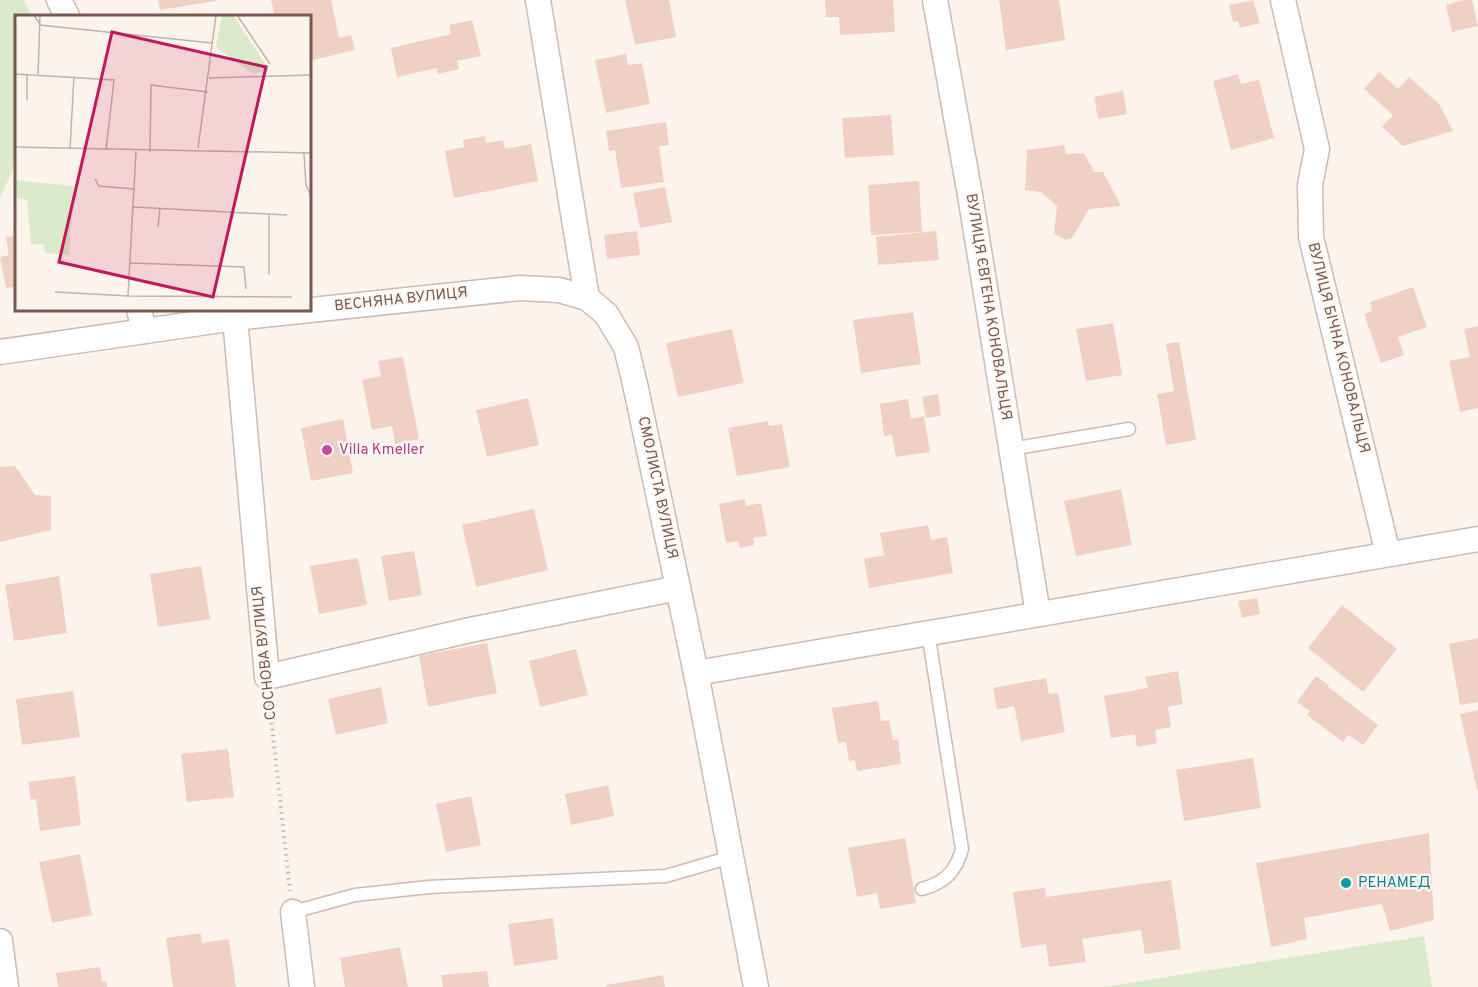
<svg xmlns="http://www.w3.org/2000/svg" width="1478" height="987" viewBox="0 0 1478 987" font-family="Overpass,sans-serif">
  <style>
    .green { fill: #dbeaca }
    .building { fill: #f0d0c5 }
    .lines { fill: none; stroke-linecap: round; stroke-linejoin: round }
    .service-casing { stroke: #cebab1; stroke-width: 15 }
    .minor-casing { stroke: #cebab1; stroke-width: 27 }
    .path { stroke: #d6b3a7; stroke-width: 4; stroke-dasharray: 1.5 4.5; stroke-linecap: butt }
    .service { stroke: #fff; stroke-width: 12 }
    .minor { stroke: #fff; stroke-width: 24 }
    .hotel-dot { fill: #d1479c; stroke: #fef8f3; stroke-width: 2 }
    .culture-dot { fill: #0f9aa8; stroke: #fef8f3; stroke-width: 2 }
    .labels { text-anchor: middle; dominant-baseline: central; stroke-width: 4.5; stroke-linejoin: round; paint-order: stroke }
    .street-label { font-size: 15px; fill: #77584f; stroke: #fef8f3 }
    .hotel-label { font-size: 15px; fill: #b23c85; stroke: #fef8f3; text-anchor: start }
    .culture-label { font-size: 15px; fill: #0d838f; stroke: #fef8f3; text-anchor: start }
    .inset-road { fill: none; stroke: #c3b1a8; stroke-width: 1.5 }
    .view { fill: #c2185b; fill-opacity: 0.15; stroke: #c2185b; stroke-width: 3 }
    .inset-edge { fill: none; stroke: #77584f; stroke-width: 3 }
  </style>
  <rect width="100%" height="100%" fill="#fcf4ec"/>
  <!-- green -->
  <g class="green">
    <path d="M0,0H24L32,16H16V161L0,199Z"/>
    <path d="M1424,936L1432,987H1103Z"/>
  </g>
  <!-- building -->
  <g class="building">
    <path d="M158,0H216V1L160,10Z"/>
    <path d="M271,0H331L339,38L351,35L355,50L309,61V16H275Z"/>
    <path d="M625,0H669L676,37L635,45Z"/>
    <path d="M825,0H893L895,32L840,35L839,17H826Z"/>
    <path d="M999,0H1059L1065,40L1006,50Z"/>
    <path d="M1253,0L1260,23L1240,28L1238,21L1233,22L1229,5Z"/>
    <path d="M1465,0H1472L1478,26L1452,32L1446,5Z"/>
    <path d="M472,20L481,56L457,61L459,69L438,74L437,68L397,77L391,48L451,34L449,25Z"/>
    <path d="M626,54L628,65L642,63L650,104L606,113L595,60Z"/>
    <path d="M1379,72L1398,89L1409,77L1440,105L1453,131L1403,146L1382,127L1393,115L1364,89Z"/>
    <path d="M1238,74L1241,84L1259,80L1274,138L1231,150L1213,81Z"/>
    <path d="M1123,91L1127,114L1098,119L1094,97Z"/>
    <path d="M891,115L894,155L845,158L842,118Z"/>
    <path d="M666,122L669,145L659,146L664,182L621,188L615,150L609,151L606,131Z"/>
    <path d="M485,136L486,143L503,140L505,149L531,144L538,181L454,198L445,151L464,147L463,140Z"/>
    <path d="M1064,145L1066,154L1084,153L1094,172H1103L1121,206L1089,209L1072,238L1066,240L1054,234L1057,206L1041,192L1025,190L1027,150Z"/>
    <path d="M919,181L922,232L871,235L868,185Z"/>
    <path d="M665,187L672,222L640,228L633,193Z"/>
    <path d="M16,224V287L6,288L0,257L9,255L6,237L15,236L13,225Z"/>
    <path d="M637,231L640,255L607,259L604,235Z"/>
    <path d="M936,231L939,260L878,265L876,237Z"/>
    <path d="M1413,287L1427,327L1398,337L1404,355L1381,363L1364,314L1372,311L1370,302Z"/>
    <path d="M913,312L921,364L861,373L853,320Z"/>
    <path d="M1113,323L1122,375L1086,381L1076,329Z"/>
    <path d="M1478,326V408L1460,412L1449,361L1470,357L1464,329Z"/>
    <path d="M732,329L744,383L678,397L666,343Z"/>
    <path d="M1179,342L1196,440L1166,445L1157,394L1174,391L1166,344Z"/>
    <path d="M403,357L419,439L395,444L392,426L372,430L362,380L381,376L378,361Z"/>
    <path d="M938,394L941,416L926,418L922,397Z"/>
    <path d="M528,398L539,445L487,457L476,410Z"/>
    <path d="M908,399L911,419L924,416L930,452L896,457L892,435L884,436L880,404Z"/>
    <path d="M343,419L353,473L311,481L301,428Z"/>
    <path d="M768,421L769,426L782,424L790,467L737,476L728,428Z"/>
    <path d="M15,466L35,495L51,496V530L0,542V467Z"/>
    <path d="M1121,489L1132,545L1076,556L1064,501Z"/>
    <path d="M745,499L746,506L761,503L767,536L753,538L754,545L740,548L738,541L726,543L719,504Z"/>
    <path d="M534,509L548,570L476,587L462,525Z"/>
    <path d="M928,525L931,540L947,537L953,573L869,588L864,559L884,555L880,533Z"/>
    <path d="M414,551L422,595L389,601L381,556Z"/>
    <path d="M358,558L367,605L319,614L310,566Z"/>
    <path d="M201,566L210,619L158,627L150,574Z"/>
    <path d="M59,576L67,633L14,641L5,585Z"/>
    <path d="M1257,598L1260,614L1242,618L1238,601Z"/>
    <path d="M1342,605L1397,649L1363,692L1308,648Z"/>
    <path d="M1478,638V702L1460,705L1449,644Z"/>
    <path d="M487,643L497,693L428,707L419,656Z"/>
    <path d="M576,649L588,695L540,707L529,661Z"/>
    <path d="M1178,671L1183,704L1168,707L1171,727L1155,730L1157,743L1137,747L1135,734L1111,738L1104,696L1148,688L1145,677Z"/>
    <path d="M1316,676L1329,685L1328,687L1378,725L1363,745L1348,735L1343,742L1307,715L1310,711L1297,702Z"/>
    <path d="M1046,678L1049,694L1058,693L1065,732L1021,741L1014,706L997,710L993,688Z"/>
    <path d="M381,687L388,723L336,735L328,699Z"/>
    <path d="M73,691L80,737L22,745L16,699Z"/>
    <path d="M878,701L881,721L889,720L893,740L898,739L901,764L857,771L855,760L849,761L846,742L838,743L832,708Z"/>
    <path d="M1478,710V790H1477L1460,714Z"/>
    <path d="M228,749L234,797L187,802L181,754Z"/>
    <path d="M1253,758L1261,808L1184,821L1176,770Z"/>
    <path d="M75,776L81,825L40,831L36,799L31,800L28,782Z"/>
    <path d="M608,785L614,816L571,825L565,794Z"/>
    <path d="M471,796L481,845L446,852L436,804Z"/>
    <path d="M1429,833L1434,920L1390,931L1382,904L1304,918L1307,939L1271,947L1256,863Z"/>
    <path d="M905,838L916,903L880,909L877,893L857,897L848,848Z"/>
    <path d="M80,854L92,915L52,923L39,862Z"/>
    <path d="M1171,880L1181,949L1145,954L1141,930L1082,939L1086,962L1049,967L1046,944L1021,948L1013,892L1045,888L1046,897Z"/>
    <path d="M553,918L558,959L514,966L508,924Z"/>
    <path d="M201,933L202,943L229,939L236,987H173L166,938Z"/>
    <path d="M400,947L408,987H345L340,958Z"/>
    <path d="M100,967L102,982L106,981L107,987H58L56,973Z"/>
    <path d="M487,971L489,987H443L441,975Z"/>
    <path d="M663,975L665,987H606V985Z"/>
  </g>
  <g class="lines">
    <defs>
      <g id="service">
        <path d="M1011,449L1129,429"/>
        <path d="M922,889C944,883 956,872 962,849L928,632"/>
        <path d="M293,912L355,895L429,887L666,876L731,857"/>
      </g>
      <g id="minor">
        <path d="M59,0L67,16"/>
        <path d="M538,0L587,298L606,314L626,347L635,384L696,673L756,987"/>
        <path d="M935,0L970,195L1038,614"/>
        <path d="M1283,0L1317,149L1310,185L1311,237L1388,554"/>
        <path d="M139,309L144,331"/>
        <path d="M235,318L267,677L470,630L678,588"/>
        <path d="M0,352L235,318L520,288L559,290L587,298"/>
        <path d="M696,673L1478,539"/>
        <path d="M293,912L302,987"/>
        <path d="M0,941L6,987"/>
      </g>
    </defs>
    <!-- service casing -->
    <use href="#service" class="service-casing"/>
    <!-- minor casing -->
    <use href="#minor" class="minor-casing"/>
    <!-- path -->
    <path class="path" d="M269,699L290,891"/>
    <!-- service -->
    <use href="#service" class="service"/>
    <!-- minor -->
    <use href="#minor" class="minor"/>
  </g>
  <!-- markers -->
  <circle class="hotel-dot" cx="327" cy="450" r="6"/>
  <circle class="culture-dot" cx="1346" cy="883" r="6"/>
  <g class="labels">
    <!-- street labels -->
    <g class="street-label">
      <text transform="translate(401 300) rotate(-6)">ВЕСНЯНА ВУЛИЦЯ</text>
      <text transform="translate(988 307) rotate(81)">ВУЛИЦЯ ЄВГЕНА КОНОВАЛЬЦЯ</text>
      <text transform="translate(1338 348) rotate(76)">ВУЛИЦЯ БІЧНА КОНОВАЛЬЦЯ</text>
      <text transform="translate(657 488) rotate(78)">СМОЛИСТА ВУЛИЦЯ</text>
      <text transform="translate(265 653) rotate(-96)">СОСНОВА ВУЛИЦЯ</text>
    </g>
    <!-- hotel labels -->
    <g class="hotel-label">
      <text x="339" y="450">Villa Kmeller</text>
    </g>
    <!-- culture labels -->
    <g class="culture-label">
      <text x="1358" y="883">РЕНАМЕД</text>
    </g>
  </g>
  <!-- overview -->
  <g transform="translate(15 15)">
    <rect width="296" height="296" fill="#fcf4ec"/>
    <path d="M207,0H218L254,55L238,59L201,32ZM0,165L59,171L54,240L30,238L29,229L16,230L12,185L0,183Z" fill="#dbeaca"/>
    <path class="inset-road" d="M19,0L25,10L197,28M222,0L255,49M0,59L99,65L91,135M23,59L25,0M194,63L296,60M12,85V59M0,132L296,138M183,133L201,0M55,134L59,61M135,137L136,70L193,77M289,138L291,170L296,181M80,164L84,171L119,174M118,192L272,200M254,200V260M143,212L145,193M115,248L229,252L231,274M40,277L113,281L121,136M113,281L277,282"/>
    <path class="view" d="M97,17L251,52L198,282L44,247Z"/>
    <rect width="296" height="296" class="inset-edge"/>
  </g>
</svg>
